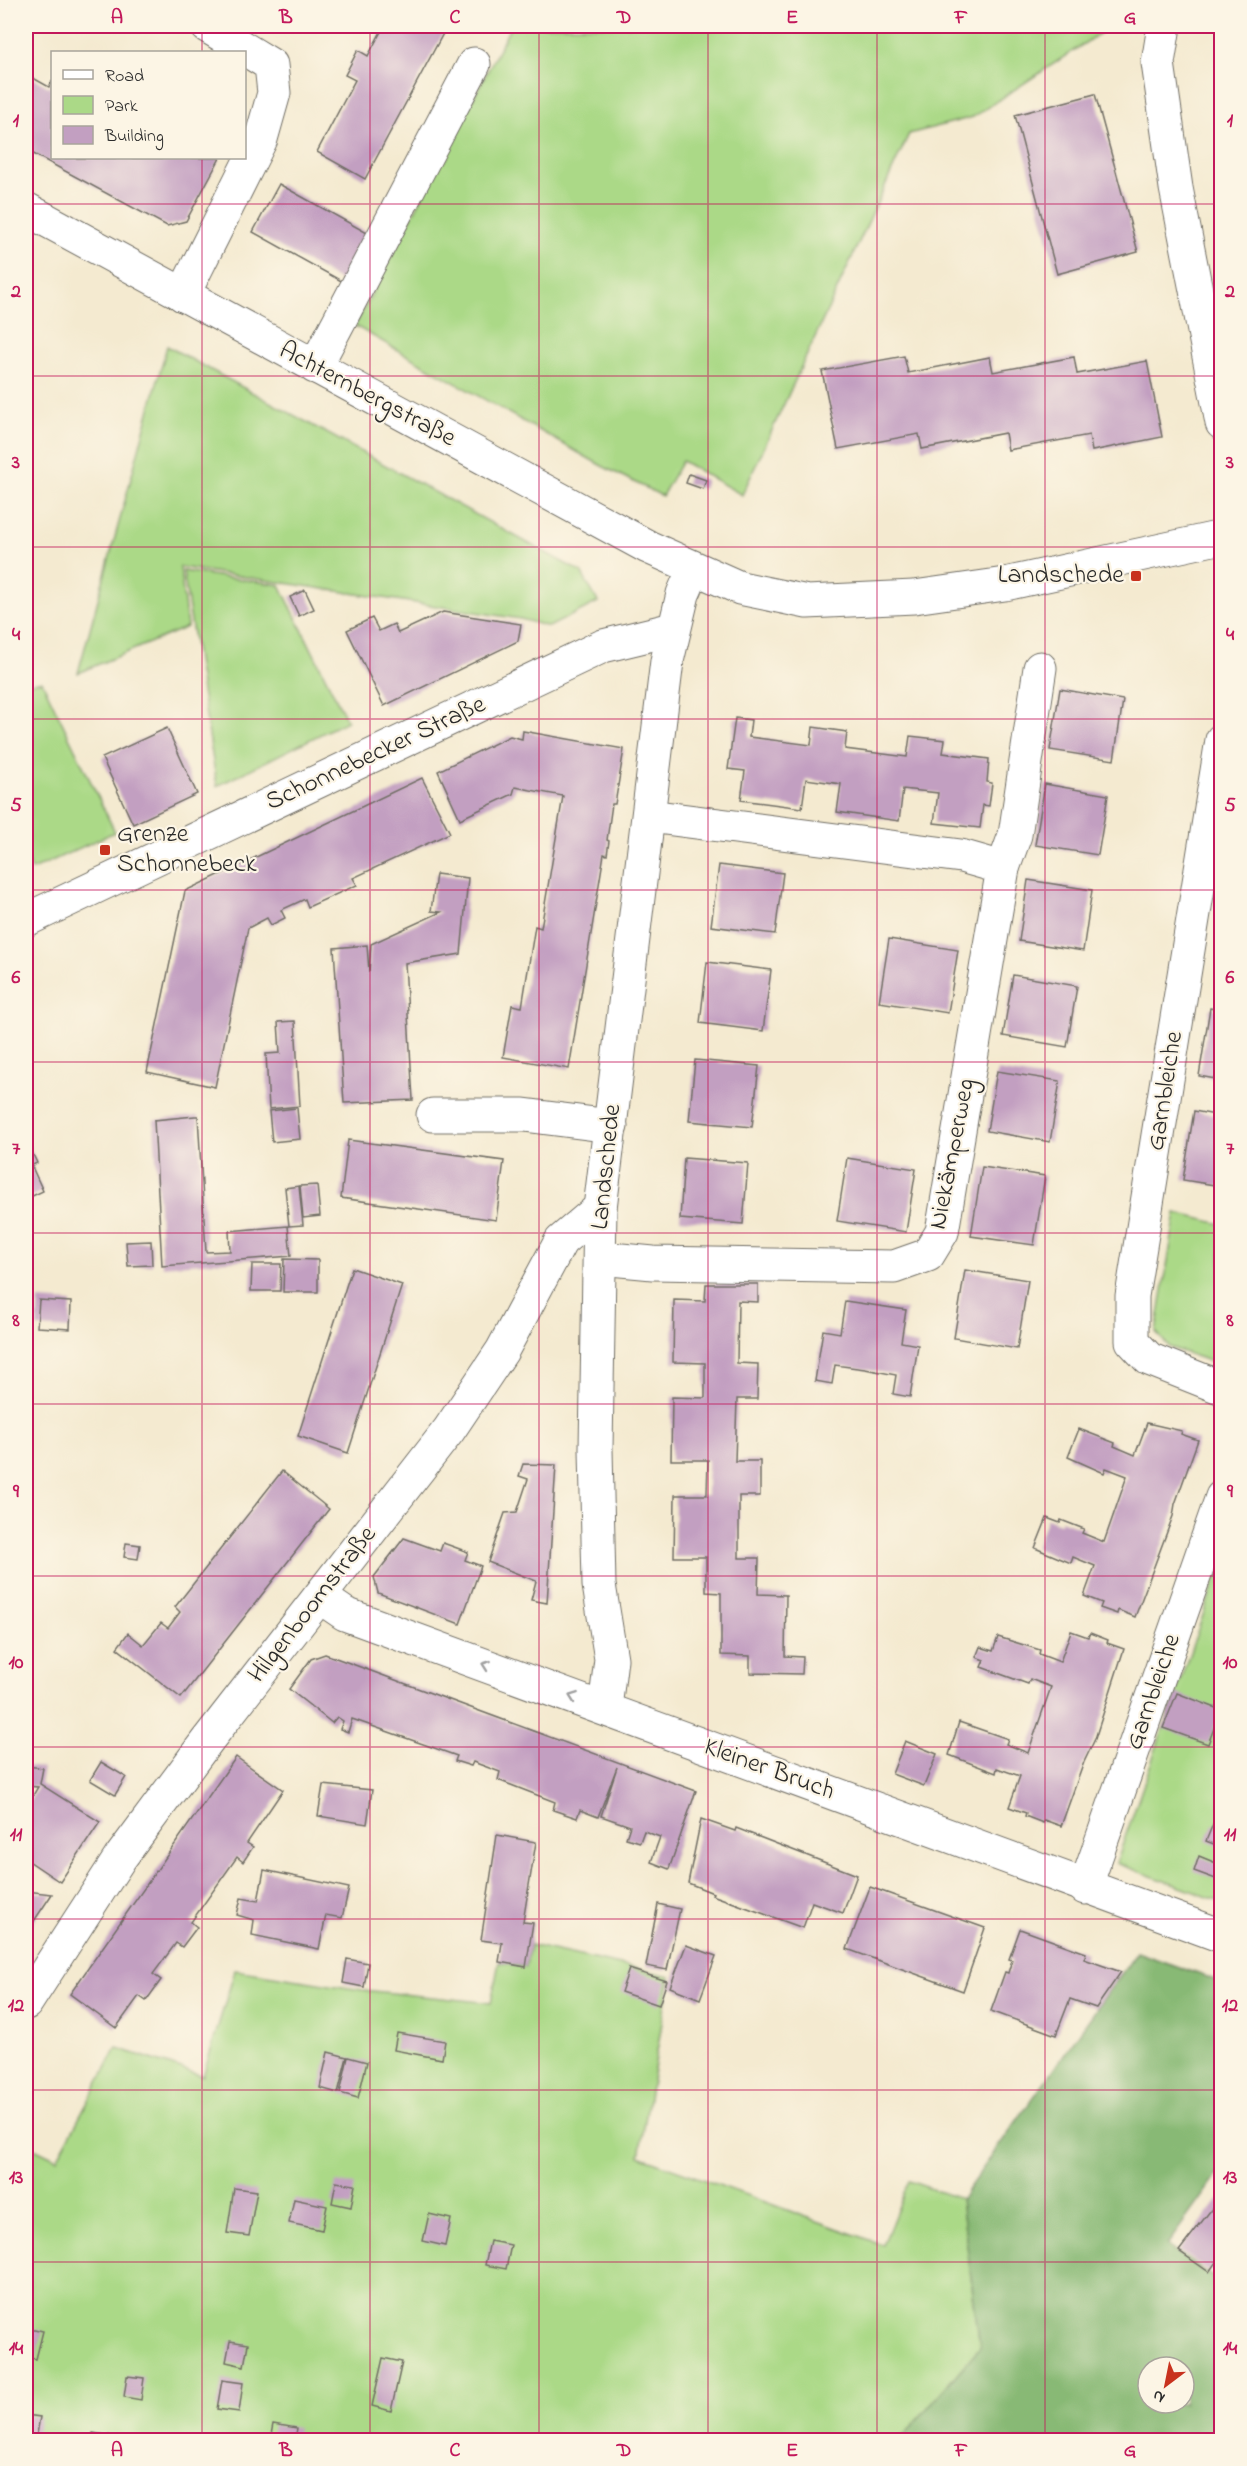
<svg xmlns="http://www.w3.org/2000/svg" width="1247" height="2466" viewBox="0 0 1247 2466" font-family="'Indie Flower',sans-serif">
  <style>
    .green { fill: #abd987; stroke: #6b8259; stroke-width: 1.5 }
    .forest { fill: #88b974; stroke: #5a7250; stroke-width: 1.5; fill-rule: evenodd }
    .building { fill: #c29fc1 }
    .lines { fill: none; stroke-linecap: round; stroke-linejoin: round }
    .minor-casing { stroke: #716e65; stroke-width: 35 }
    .minor { stroke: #fff; stroke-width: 33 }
    .oneway { stroke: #a0a0a0 }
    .grid { fill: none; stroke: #c2185b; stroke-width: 1.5; stroke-opacity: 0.55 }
    .poi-dot { fill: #c8321e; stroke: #fcf5e5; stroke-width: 2 }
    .labels { text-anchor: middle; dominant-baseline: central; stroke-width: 4.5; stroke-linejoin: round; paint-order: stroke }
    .street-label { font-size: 26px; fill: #2b2b2b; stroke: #fcf5e5 }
    .poi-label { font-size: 26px; fill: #2b2b2b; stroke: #fcf5e5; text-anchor: end }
    .neatline { fill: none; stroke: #c2185b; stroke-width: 2 }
    .grid-label { font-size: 20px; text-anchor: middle; font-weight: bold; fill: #c2185b }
  </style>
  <rect width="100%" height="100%" fill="#fcf5e5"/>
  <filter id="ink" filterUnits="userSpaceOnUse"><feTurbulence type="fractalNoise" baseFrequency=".0167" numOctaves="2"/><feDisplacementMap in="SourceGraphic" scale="12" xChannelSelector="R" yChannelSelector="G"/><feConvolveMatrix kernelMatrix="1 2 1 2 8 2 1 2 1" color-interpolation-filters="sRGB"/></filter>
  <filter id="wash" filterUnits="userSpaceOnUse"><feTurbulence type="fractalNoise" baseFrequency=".008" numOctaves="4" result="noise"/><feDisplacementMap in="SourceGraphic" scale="24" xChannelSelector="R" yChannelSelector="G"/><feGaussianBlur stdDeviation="1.35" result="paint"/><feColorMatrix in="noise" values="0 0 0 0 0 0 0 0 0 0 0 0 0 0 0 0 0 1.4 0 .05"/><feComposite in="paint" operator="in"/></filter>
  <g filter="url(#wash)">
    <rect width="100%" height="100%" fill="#f4ead0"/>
    <!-- green -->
    <g class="green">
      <path d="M511,26H1111L973,117L909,134L742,495L682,461L662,496L602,466L355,326Z"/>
      <path d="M167,346L581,572L598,602L549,627L521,619L180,567L187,627L78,673Z"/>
      <path d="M183,571L280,585L347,721L217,786Z"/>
      <path d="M42,681L115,832L32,870L26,856V684Z"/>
      <path d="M1176,1213L1221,1224V1365L1169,1347L1156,1332Z"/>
      <path d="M1221,1564V1902L1116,1863Z"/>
      <path d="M530,1945L670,1976L639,2156L883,2245L909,2181L961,2199L980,2347L900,2440H26V2144L57,2159L117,2048L203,2076L235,1970L362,1990L491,2003L499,1962L526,1967Z"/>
    </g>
    <!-- forest -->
    <path class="forest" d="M1137,1952L1221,1982V2170L1167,2245L1221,2283V2440H900L980,2347L961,2199ZM1148,2367H1184V2403H1148Z"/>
    <g id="blocks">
      <!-- building -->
      <g class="building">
        <path d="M384,26H447L365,179L317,152L355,80L345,75L358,50L368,56Z"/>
        <path d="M26,74L49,87L52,81V158H220L186,221L167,226L26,150Z"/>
        <path d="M1095,94L1138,252L1057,274L1015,115Z"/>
        <path d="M279,184L369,234L343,282L253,232Z"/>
        <path d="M904,356L908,373L990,357L993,372L1074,357L1077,374L1147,361L1162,437L1092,451L1089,435L1008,450L1005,433L922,449L919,434L838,449L822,371Z"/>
        <path d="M689,474L706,480L703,489L686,483Z"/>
        <path d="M305,590L314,609L299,616L290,597Z"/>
        <path d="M443,612L521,624L518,641L384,706L347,630L372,618L379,631L394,624L398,633Z"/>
        <path d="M1060,689L1123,700L1114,760L1050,750Z"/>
        <path d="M735,718L751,720L749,737L811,745L813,727L847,732L845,749L907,757L910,736L945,740L943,753L989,759L987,782L992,783L989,806L983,805L980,828L934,823L938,793L920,791L903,789L899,821L837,812L841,784L806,779L802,808L741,800L745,771L728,769Z"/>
        <path d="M167,728L197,794L133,824L102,758Z"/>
        <path d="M523,731L624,749L615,804H612L607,840L609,841L607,855L604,854L569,1069L503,1057L512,1005L522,1007L535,926L541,928L563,796L515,787L513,794L460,819L438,771L510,736L522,739Z"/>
        <path d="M422,778L450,833L353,878L357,885L308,907L305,899L281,910L285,918L271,925L267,918L248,928L215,1087L147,1072L185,891Z"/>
        <path d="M1045,784L1108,795L1098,855L1035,845Z"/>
        <path d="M719,865L783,873L775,934L711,926Z"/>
        <path d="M436,874L468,878L461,954L405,963L413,1100L344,1103L334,948L367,945L369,972L371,944L441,912L431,911Z"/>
        <path d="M1028,880L1092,890L1083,951L1019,941Z"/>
        <path d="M889,939L958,950L948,1013L879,1002Z"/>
        <path d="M707,962L771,970L763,1031L700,1023Z"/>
        <path d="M1013,975L1077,986L1067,1047L1003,1036Z"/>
        <path d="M1210,1008L1221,1010V1080L1199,1076Z"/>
        <path d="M295,1021L300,1106L269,1109L266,1054L280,1053L278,1022Z"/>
        <path d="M695,1060L759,1066L752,1127L689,1121Z"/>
        <path d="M997,1071L1060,1081L1050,1142L987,1131Z"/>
        <path d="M297,1108L300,1139L272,1142L269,1111Z"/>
        <path d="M1194,1111L1221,1116V1186L1183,1180Z"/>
        <path d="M195,1116H198L206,1252L230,1251L229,1231L288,1226L291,1256L162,1266L154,1120Z"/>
        <path d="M26,1140L37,1163L26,1168Z"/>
        <path d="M348,1140L504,1161L496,1220L341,1198Z"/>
        <path d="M684,1158L748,1163L743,1224L680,1219Z"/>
        <path d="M847,1158L916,1169L906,1232L837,1221Z"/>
        <path d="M32,1167L43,1191L26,1199V1170Z"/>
        <path d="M982,1167L1045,1176L1034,1245L971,1236Z"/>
        <path d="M317,1185L320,1216L303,1218L300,1186Z"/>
        <path d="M299,1186L303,1225L289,1226L285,1188Z"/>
        <path d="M151,1241L152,1265L128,1266L126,1242Z"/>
        <path d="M284,1259L318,1260V1292H283Z"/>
        <path d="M252,1264H281L280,1291H251Z"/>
        <path d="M352,1268L402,1285L348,1453L298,1436Z"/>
        <path d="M965,1270L1028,1280L1017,1349L954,1338Z"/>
        <path d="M706,1284H758V1302L738,1301L737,1363L758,1364L757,1399H737L735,1461H760V1496H739V1558H759L758,1594L786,1595L785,1656L803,1657L802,1674L750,1673V1656L721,1655V1593L706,1592V1557H674L675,1495H707L708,1460H671L672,1397L705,1398V1363L673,1362L674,1300L705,1301Z"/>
        <path d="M39,1300L71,1302L70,1329L37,1327Z"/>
        <path d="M845,1301L906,1310L901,1342L918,1345L910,1397L893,1394L896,1375L865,1369L835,1365L832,1384L815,1381L823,1330L840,1333Z"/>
        <path d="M1147,1423L1182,1431L1181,1434L1198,1440L1175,1504L1173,1516L1135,1617L1118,1610L1117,1614L1100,1608L1102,1603L1084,1596L1095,1566L1073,1557L1071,1563L1035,1548L1047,1518L1060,1523L1061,1520L1084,1529L1082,1533L1104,1542L1127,1476L1106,1468L1104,1473L1068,1457L1079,1429L1115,1443L1114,1446L1135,1455Z"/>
        <path d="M523,1464L556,1465L547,1603L531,1600L536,1581L488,1562L505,1513L517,1512L528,1479L519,1476Z"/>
        <path d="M282,1471L329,1509L181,1698L117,1648L128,1633L143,1645L161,1623L168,1628L180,1612L175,1607Z"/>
        <path d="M404,1538L440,1551L443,1543L468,1552L465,1560L481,1566L460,1624L378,1593L374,1577Z"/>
        <path d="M126,1543L140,1545L138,1559L124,1557Z"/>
        <path d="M1071,1631L1088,1637L1090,1633L1108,1640L1107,1643L1124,1649L1095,1739L1084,1762L1061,1826L1044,1820L1043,1823L1025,1816L1026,1813L1009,1807L1020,1776L997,1768L996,1773L949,1755L959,1722L1008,1739L1006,1744L1028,1753L1051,1687L1030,1679L1028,1684L981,1667L984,1660L976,1657L980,1647L993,1651L998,1637L1040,1650L1039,1654L1060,1662Z"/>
        <path d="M325,1654L696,1791L669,1869L651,1862L660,1837L644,1831L640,1842L626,1838L630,1826L601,1816L617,1767L598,1817L580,1810L577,1818L553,1810L555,1802L498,1780L500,1772L473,1762L471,1766L455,1761L457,1756L352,1719L348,1732L340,1729L343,1721L337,1717L332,1723L289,1689L311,1659Z"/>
        <path d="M1177,1693L1221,1710L1208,1744L1163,1728Z"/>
        <path d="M905,1741L937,1754L924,1786L892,1774Z"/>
        <path d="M236,1757L283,1790L247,1843L253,1847L243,1862L237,1857L191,1922L197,1927L182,1947L176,1943L153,1974L161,1980L146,2001L139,1996L116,2028L70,1994Z"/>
        <path d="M101,1762L126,1777L115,1795L90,1780Z"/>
        <path d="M26,1766L43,1768L40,1784L100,1822L60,1882L26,1859V1807L38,1787L26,1786Z"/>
        <path d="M323,1785L372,1790L367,1824L318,1816Z"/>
        <path d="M701,1819L735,1831L736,1828L857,1875L843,1913L812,1902L803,1928L712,1895L713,1893L688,1883Z"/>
        <path d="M1213,1824L1221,1828V1847L1206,1841Z"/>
        <path d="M497,1835L536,1842L523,1922L533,1923L526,1967L499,1962L502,1943L481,1940Z"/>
        <path d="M1199,1856L1221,1865V1881L1194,1871Z"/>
        <path d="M264,1870L349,1888L342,1918L326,1915L319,1949L252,1935L254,1920L237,1915L241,1898L258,1901Z"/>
        <path d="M870,1887L985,1928L963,1991L847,1949Z"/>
        <path d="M26,1891L52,1894L26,1933Z"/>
        <path d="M658,1904L680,1909L667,1970L646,1966Z"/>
        <path d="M1020,1929L1086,1953L1084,1959L1121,1972L1096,2008L1070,1999L1056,2035L991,2011L1005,1972L1008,1973L1012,1960L1009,1959Z"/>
        <path d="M686,1945L716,1956L700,1999L670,1987Z"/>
        <path d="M347,1959L368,1963L364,1987L343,1983Z"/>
        <path d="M629,1969L667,1981L659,2005L621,1992Z"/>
        <path d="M397,2033L445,2041L442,2059L394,2050Z"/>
        <path d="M328,2052L347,2057L338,2093L320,2088Z"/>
        <path d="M348,2057L367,2062L358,2098L340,2093Z"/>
        <path d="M336,2182L355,2185L351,2207L332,2203Z"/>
        <path d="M234,2188L257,2191L249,2236L227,2233Z"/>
        <path d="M1221,2197V2255L1209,2272L1179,2251Z"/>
        <path d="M294,2199L327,2206L322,2230L289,2223Z"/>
        <path d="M429,2214L451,2219L445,2246L423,2241Z"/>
        <path d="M490,2241L511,2245L506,2269L485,2265Z"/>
        <path d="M26,2327L43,2331L36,2359L26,2357Z"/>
        <path d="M230,2341L248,2344L244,2366L226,2362Z"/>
        <path d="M383,2358L402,2362L391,2411L372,2406Z"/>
        <path d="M127,2376L144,2378L141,2400L124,2397Z"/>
        <path d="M222,2380L243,2383L239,2412L217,2409Z"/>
        <path d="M26,2415L40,2417L36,2440H26Z"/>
        <path d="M273,2424L297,2428L295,2440H270Z"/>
        <path d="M93,2433L118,2437V2440H91Z"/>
      </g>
    </g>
  </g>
  <g filter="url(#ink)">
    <use href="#blocks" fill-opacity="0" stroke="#716e65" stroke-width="1.5"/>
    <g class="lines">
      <defs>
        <g id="minor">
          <path d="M1164,26L1158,63L1176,188L1222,423"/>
          <path d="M26,209L648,547L740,588L807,602L914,597L1005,584L1222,537"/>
          <path d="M183,295L261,139L274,93L271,65L207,26"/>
          <path d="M315,367L474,64"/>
          <path d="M1222,740L1132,1296V1341L1149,1359L1222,1388"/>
          <path d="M1003,868L1015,835L1040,668"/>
          <path d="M26,920L603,646L673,629"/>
          <path d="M433,1115H524L611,1126"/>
          <path d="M600,1258L653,1263L894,1267L928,1255L942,1232L1003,868L961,856L649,816"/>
          <path d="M320,1597L345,1614L1222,1936"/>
          <path d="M605,1708L611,1659L599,1585L596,1449L600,1208L667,661L683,594L694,569"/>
          <path d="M1085,1888L1222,1497"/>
          <path d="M26,2003L120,1858L207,1741L449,1430L502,1351L561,1241L600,1208"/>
        </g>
      </defs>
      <!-- minor casing -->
      <use href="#minor" class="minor-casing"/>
      <!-- minor -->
      <use href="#minor" class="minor"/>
    </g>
    <!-- one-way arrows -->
    <defs><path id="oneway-chevron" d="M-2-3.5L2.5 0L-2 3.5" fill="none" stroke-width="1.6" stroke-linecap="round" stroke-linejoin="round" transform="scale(1.5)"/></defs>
    <g class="oneway">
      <use href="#oneway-chevron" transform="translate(486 1665) rotate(-160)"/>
      <use href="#oneway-chevron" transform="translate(573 1697) rotate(-160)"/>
    </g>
  </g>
  <!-- grid -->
  <path class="grid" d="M202,26V52M370,26V2440M539,26V2440M708,26V2440M877,26V2440M1045,26V2440M202,158V2440M26,204H1222M26,376H1222M26,547H1222M26,719H1222M26,890H1222M26,1062H1222M26,1233H1222M26,1404H1222M26,1576H1222M26,1747H1222M26,1919H1222M26,2090H1222M26,2262H1222"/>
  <!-- markers -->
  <g class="poi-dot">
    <rect x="1130" y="570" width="12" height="12" rx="3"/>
    <rect x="99" y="844" width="12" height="12" rx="3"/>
  </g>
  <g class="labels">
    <!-- street labels -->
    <g class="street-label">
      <text transform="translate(367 395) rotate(28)">Achternbergstraße</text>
      <text transform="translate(376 754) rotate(-25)">Schonnebecker Straße</text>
      <text transform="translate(1166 1091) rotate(-81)">Garnbleiche</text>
      <text transform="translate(953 1154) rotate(-79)">Niekämperweg</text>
      <text transform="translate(607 1167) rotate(-84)">Landschede</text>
      <text transform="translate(313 1605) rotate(-52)">Hilgenboomstraße</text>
      <text transform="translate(1154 1692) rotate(-71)">Garnbleiche</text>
      <text transform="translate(769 1770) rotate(20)">Kleiner Bruch</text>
    </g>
    <!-- poi labels -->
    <g class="poi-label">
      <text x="1124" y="576">Landschede</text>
      <text x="117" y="835" text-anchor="start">Grenze<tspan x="117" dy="30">Schonnebeck</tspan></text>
    </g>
  </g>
  <!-- margin -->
  <rect width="1247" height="2466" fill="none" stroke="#fcf5e5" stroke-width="66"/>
  <!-- legend -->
  <rect x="51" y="51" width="195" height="108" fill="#fcf5e5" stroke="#a8a49b" stroke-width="1.5"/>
  <rect x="63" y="70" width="30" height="9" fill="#ffffff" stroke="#a8a49b" stroke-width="1.5"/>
  <text x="105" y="81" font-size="18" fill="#2b2b2b">Road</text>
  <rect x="63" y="96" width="30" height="18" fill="#abd987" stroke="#a8a49b" stroke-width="1.5"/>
  <text x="105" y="111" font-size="18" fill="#2b2b2b">Park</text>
  <rect x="63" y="126" width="30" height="18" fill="#c29fc1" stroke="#a8a49b" stroke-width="1.5"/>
  <text x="105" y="141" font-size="18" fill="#2b2b2b">Building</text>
  <!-- north arrow -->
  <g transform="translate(1166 2385) rotate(212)"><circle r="28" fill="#fcf5e5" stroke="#a8a49b" stroke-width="1.5"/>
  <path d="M0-4.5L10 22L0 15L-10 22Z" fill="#c8321e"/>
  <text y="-9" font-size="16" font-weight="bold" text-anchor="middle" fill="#2b2b2b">N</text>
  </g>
  <rect x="33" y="33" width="1181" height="2400" class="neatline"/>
  <g class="grid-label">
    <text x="117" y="23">A</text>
    <text x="286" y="23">B</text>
    <text x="455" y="23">C</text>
    <text x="624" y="23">D</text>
    <text x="792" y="23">E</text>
    <text x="961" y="23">F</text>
    <text x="1130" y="23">G</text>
    <text x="16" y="126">1</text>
    <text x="1230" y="126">1</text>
    <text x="16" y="297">2</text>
    <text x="1230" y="297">2</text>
    <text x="16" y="468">3</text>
    <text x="1230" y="468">3</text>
    <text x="16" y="640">4</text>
    <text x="1230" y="640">4</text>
    <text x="16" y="811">5</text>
    <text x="1230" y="811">5</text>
    <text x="16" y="983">6</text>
    <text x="1230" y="983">6</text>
    <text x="16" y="1154">7</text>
    <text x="1230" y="1154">7</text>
    <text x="16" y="1326">8</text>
    <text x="1230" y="1326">8</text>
    <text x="16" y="1497">9</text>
    <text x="1230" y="1497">9</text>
    <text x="16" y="1668">10</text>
    <text x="1230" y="1668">10</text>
    <text x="16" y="1840">11</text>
    <text x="1230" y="1840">11</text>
    <text x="16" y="2011">12</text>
    <text x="1230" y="2011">12</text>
    <text x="16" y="2183">13</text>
    <text x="1230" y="2183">13</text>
    <text x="16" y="2354">14</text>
    <text x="1230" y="2354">14</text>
    <text x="117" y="2456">A</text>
    <text x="286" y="2456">B</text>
    <text x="455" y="2456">C</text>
    <text x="624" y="2456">D</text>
    <text x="792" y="2456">E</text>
    <text x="961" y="2456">F</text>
    <text x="1130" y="2456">G</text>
  </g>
</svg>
